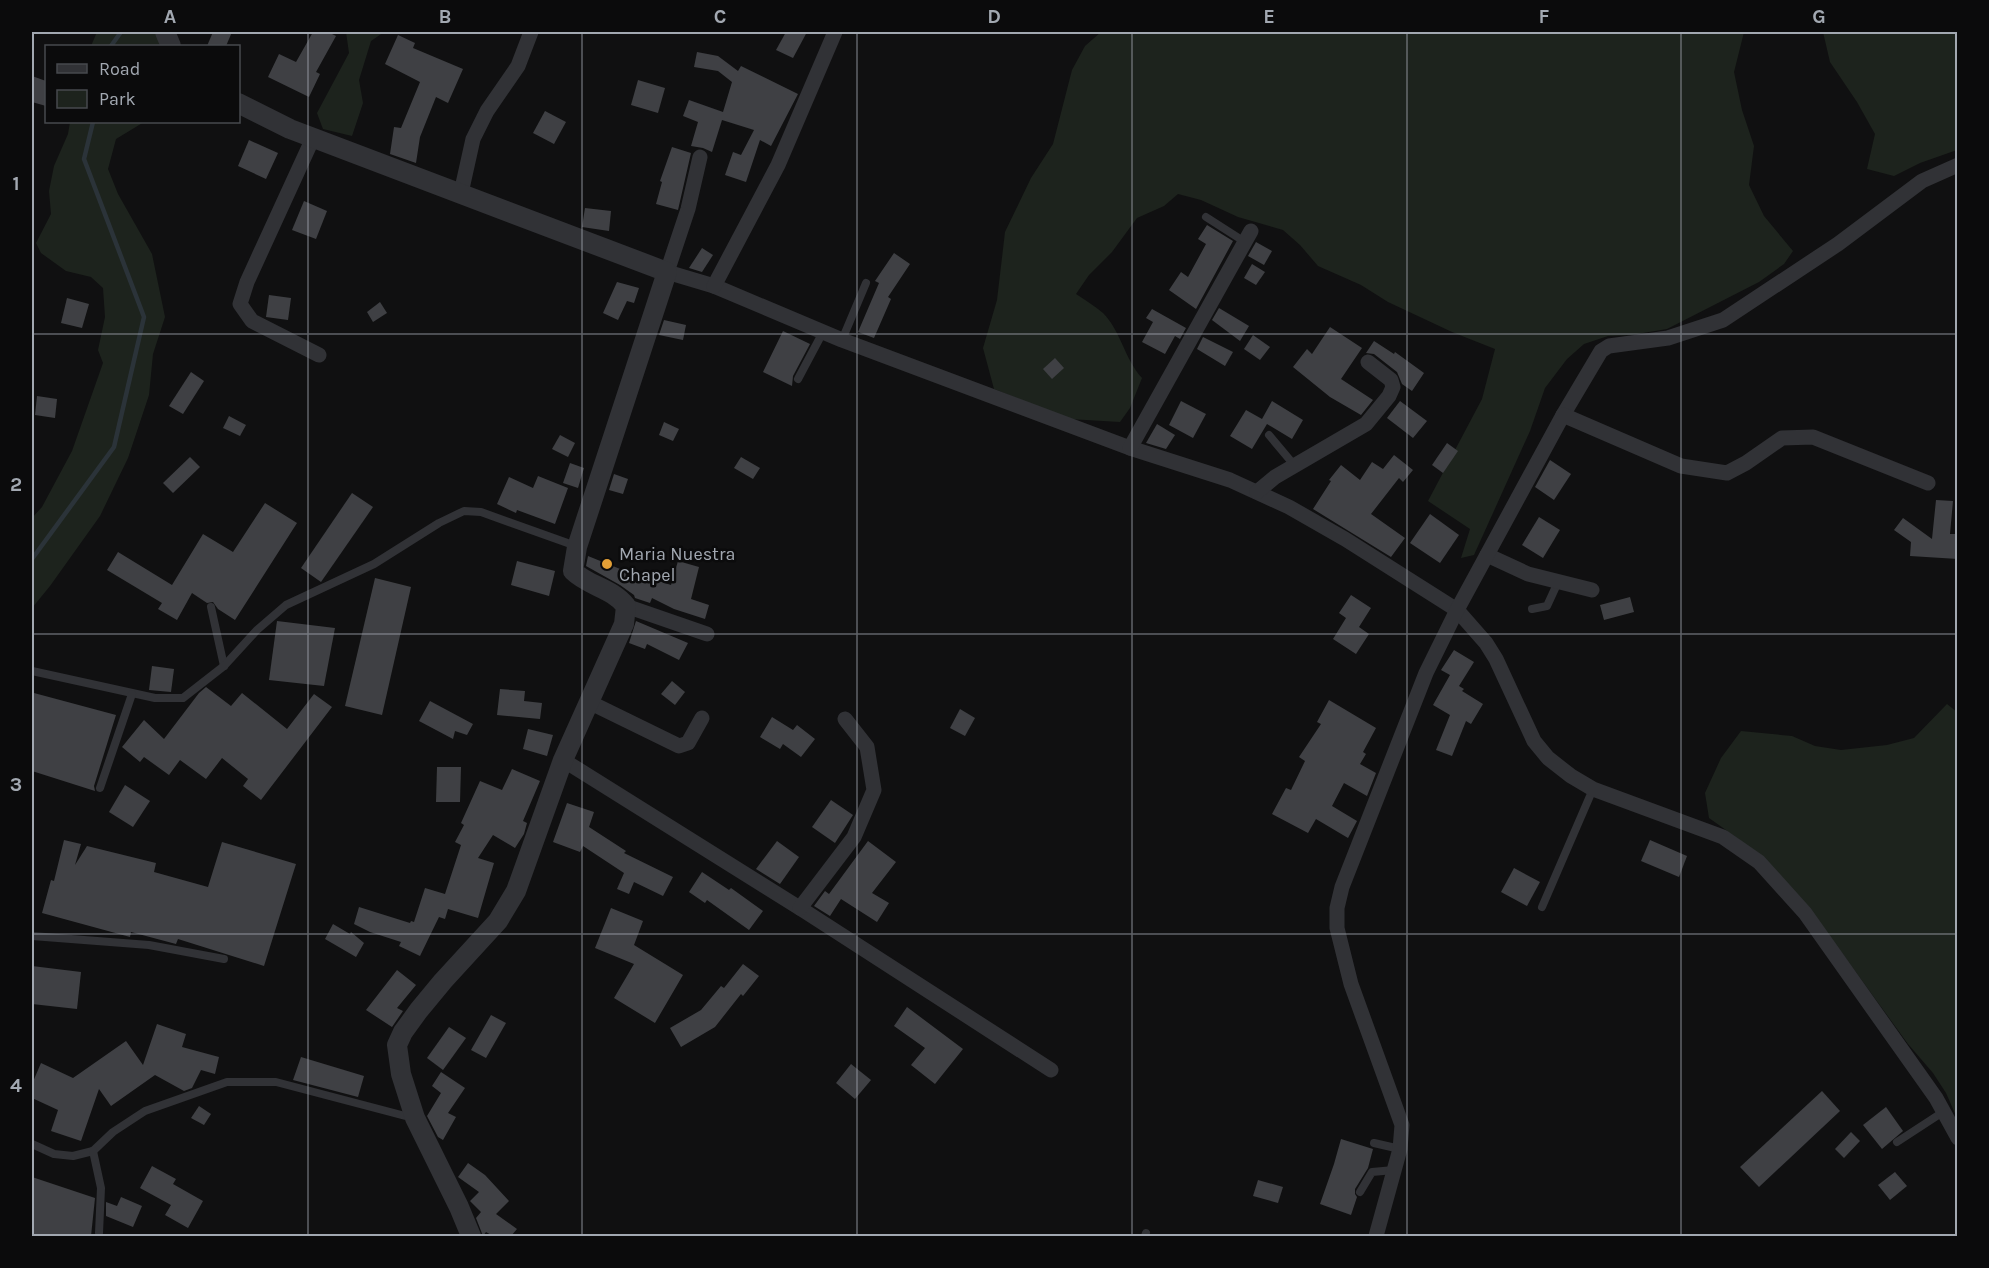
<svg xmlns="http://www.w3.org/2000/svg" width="1989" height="1268" viewBox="0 0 1989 1268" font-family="Karla,sans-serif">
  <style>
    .green { fill: #1d231d }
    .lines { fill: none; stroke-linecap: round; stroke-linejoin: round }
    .stream { stroke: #2b3339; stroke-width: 4.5 }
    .building { fill: #3f4044 }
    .service { stroke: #313236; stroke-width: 8 }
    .minor { stroke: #313236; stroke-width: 15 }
    .tertiary { stroke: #313236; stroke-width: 20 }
    .grid { fill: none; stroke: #a2a8b1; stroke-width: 1.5; stroke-opacity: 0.55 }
    .poi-dot { fill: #e39f36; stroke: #0b0b0c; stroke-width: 2 }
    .labels { text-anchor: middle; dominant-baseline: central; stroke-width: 5; stroke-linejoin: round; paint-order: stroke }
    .poi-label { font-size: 18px; fill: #a2a8b1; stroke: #0b0b0c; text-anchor: start }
    .neatline { fill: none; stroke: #a2a8b1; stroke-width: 2 }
    .grid-label { font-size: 20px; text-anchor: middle; font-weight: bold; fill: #a2a8b1 }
  </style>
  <rect width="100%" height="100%" fill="#101011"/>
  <!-- green -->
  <g class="green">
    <path d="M97,32H172L169,46H91Z"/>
    <path d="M346,32H384L371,41L359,80L363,103L352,136L323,129L317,113L349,53Z"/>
    <path d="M1101,32H1744L1734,72L1742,110L1754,146L1749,185L1764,216L1793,251L1784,264L1759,282L1667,329L1631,335L1608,336L1584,344L1567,359L1545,388L1530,431L1474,555L1461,558L1470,529L1428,501L1482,399L1495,349L1452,332L1388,302L1361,285L1318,266L1300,245L1283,230L1238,217L1201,200L1178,194L1164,206L1137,218L1112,252L1089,275L1076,294C1085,300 1095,306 1103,313C1121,331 1124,358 1142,378L1130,408L1120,422L1069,419L994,389L983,348L997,300L1005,232L1031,178L1053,144L1072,70L1085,46Z"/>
    <path d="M1823,32H1957V150L1920,163L1894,176L1867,169L1875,134L1857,102L1830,62Z"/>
    <path d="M70,122H144L116,139L108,169L118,194L152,254L165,317L153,354L149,395L128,458L100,516L50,586L32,608V518L42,507L72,451L103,363L98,350L105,317L103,288L91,277L66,271L41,253L36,243L51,214L49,191L54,166L68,134Z"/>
    <path d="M1947,704L1957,712V1118L1946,1093L1933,1073L1908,1044L1842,953L1740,840L1709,818L1705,793L1721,758L1741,731L1792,736L1815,746L1841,750L1887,745L1914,738Z"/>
  </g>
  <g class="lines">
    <!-- stream -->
    <g class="stream">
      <path d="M111,46L121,32"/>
      <path d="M32,559L114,447L144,317L84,159L93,122"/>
    </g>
  </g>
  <!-- building -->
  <g class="building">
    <path d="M213,32H232L226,46H207Z"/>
    <path d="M313,32H328L336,36L316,72L320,74L309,97L268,77L279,54L296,62Z"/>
    <path d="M786,32H807L793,58L776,50Z"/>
    <path d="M398,35L415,43L413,48L463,69L448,103L436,97L420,137L416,163L390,154L394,127L401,128L420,82L385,64Z"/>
    <path d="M697,52L718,56L738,71L741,66L798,94L771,146L760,140L746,182L725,175L733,152L741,155L754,130L722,120L712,152L703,148L691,146L698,122L683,116L689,100L723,112L732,82L718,71L694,67Z"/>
    <path d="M32,76L46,81V106L32,102Z"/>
    <path d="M638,80L665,88L658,113L631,105Z"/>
    <path d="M545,111L566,122L554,144L533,133Z"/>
    <path d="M249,140L278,153L266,179L238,166Z"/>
    <path d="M672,147L691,153L678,210L656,204L662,182L660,181Z"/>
    <path d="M304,201L327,211L316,239L292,230Z"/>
    <path d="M585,208L611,211L609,231L582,227Z"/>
    <path d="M1207,225L1233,241L1196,309L1169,290L1181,272L1188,277L1206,244L1198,239Z"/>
    <path d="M1256,242L1272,251L1264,265L1248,256Z"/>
    <path d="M702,248L713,255L702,272L689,268Z"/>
    <path d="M894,253L910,264L888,297L891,299L874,338L858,332L879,283L875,281Z"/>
    <path d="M1252,264L1265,272L1256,285L1244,278Z"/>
    <path d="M617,282L639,288L634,303L627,301L618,320L603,313Z"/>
    <path d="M269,295L291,298L288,320L266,317Z"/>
    <path d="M67,298L89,304L82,328L61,323Z"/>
    <path d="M380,302L387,313L373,322L367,312Z"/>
    <path d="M1219,308L1249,326L1240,341L1212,320Z"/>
    <path d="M1152,309L1186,328L1180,339L1175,336L1165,354L1142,342L1153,322L1146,318Z"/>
    <path d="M664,320L686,325L683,340L659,335Z"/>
    <path d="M1330,327L1362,348L1341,379L1373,400L1361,415L1330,397L1293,367L1307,349L1312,354Z"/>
    <path d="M783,331L810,344L793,376L792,386L763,372Z"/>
    <path d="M1253,335L1270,347L1260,360L1244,349Z"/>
    <path d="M1203,337L1233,352L1225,366L1197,349Z"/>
    <path d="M1374,341L1394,354L1395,352L1424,373L1412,391L1402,384L1397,372L1374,354L1366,353Z"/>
    <path d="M1055,358L1064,368L1052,379L1043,369Z"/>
    <path d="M191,372L204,381L183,414L169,406Z"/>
    <path d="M37,396L57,399L55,418L35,415Z"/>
    <path d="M1181,401L1206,414L1193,438L1169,425Z"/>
    <path d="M1272,401L1303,420L1292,439L1267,424L1252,449L1230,436L1246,410L1262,419Z"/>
    <path d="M1400,401L1427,421L1413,438L1387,418Z"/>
    <path d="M229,416L246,425L240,436L223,428Z"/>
    <path d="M664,422L679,429L673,441L659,435Z"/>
    <path d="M1157,424L1175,435L1166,449L1146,443Z"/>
    <path d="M560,435L575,443L568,457L552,449Z"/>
    <path d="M1447,443L1458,451L1443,473L1432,465Z"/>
    <path d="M1394,455L1413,470L1403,482L1399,478L1371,514L1405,538L1391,557L1313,509L1331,481L1329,480L1341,465L1360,480L1372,462L1383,469Z"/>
    <path d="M190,457L200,467L173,493L163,483Z"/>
    <path d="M741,457L760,468L753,479L734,468Z"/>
    <path d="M1550,460L1571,474L1554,500L1535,487Z"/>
    <path d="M570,463L584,468L578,488L563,483Z"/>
    <path d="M614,474L628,479L623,494L609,490Z"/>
    <path d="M538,476L568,488L555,524L517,510L516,513L497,504L509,477L533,488Z"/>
    <path d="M352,493L373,507L321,582L301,568Z"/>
    <path d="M1936,500L1953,501L1950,534H1958V559L1910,556L1911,542L1894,530L1903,518L1932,539Z"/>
    <path d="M265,503L297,523L235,620L218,609L213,602L207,603L192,593L177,620L158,609L162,603L107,570L118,552L172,585L203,534L233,552Z"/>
    <path d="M1430,514L1459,535L1440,563L1410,543Z"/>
    <path d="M1539,517L1560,530L1543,558L1522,545Z"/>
    <path d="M588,556L640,577L641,575L671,585L678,561L699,567L691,599L709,605L705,619L674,609L652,598L650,603L635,598L634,595L620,585L586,566Z"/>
    <path d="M517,561L555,571L549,596L511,585Z"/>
    <path d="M375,578L411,587L382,715L345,706Z"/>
    <path d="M1351,595L1371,608L1359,627L1369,634L1356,654L1333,639L1346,618L1339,613Z"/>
    <path d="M1630,597L1634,612L1604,620L1600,605Z"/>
    <path d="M277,621L335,628L324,686L269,680Z"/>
    <path d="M636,621L688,643L679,660L647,644L645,649L629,643Z"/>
    <path d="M1454,650L1474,662L1459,686L1464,689L1462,691L1483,704L1471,724L1466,721L1452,756L1436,750L1450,715L1433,705L1450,675L1441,670Z"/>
    <path d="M152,666L174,669L171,692L149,690Z"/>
    <path d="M672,681L685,692L675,705L661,694Z"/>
    <path d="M206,687L231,706L242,693L287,729L314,694L332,707L261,800L243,786L248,779L222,758L206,779L180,760L169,775L144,757L140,762L122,747L144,720L164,739L199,693Z"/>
    <path d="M500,689L525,691L524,701L542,703L540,719L497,715Z"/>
    <path d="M34,693L116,715L94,786L95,791L32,771V702Z"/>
    <path d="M1329,700L1376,728L1363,752L1366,754L1360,764L1376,773L1367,796L1344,783L1332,806L1357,821L1348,838L1316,819L1308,833L1272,814L1286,788L1291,790L1305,761L1299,757L1321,724L1317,722Z"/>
    <path d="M430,701L473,724L467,735L455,731L453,739L419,721Z"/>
    <path d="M960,709L975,718L965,736L950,728Z"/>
    <path d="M772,717L793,730L797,725L815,739L801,757L783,744L780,749L760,737Z"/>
    <path d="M528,729L553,735L547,756L523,749Z"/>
    <path d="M437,767H461L460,802H436Z"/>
    <path d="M512,769L540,781L523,821L527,823L524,834L515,848L493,835L478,858L494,863L478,918L448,909L445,919L439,917L420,956L399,946L401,942L370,932L354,924L359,907L410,923L411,921L414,922L425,888L445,894L461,845L455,842L464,825L461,823L480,781L502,790Z"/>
    <path d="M125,785L150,801L133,827L109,812Z"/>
    <path d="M831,800L853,815L835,843L812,827Z"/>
    <path d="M567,803L594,812L589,827L626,851L624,853L673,877L663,896L634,882L629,894L617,889L624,873L583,846L580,852L553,842Z"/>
    <path d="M64,840L81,844L75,865L87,846L156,863L154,872L208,887L222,842L296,864L264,966L178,939L176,944L131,932L130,937L42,913L51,880L54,881Z"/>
    <path d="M1650,840L1687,856L1679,877L1641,861Z"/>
    <path d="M777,841L799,857L780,884L756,869Z"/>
    <path d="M868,841L896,862L872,893L889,903L877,922L841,899L830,916L814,906L825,891L829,894Z"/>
    <path d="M1514,868L1540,882L1527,906L1501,892Z"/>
    <path d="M702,872L729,890L731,888L763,911L749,930L707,900L705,903L689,892Z"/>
    <path d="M611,908L643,921L634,945L683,975L655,1023L614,998L634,964L595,948Z"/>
    <path d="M333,924L350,934L351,932L364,943L356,957L325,939Z"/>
    <path d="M743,964L759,976L743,996L741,994L715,1027L681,1047L670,1028L701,1010L721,986L724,988Z"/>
    <path d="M32,966L81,972L77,1009L32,1004Z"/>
    <path d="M397,970L416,985L397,1008L403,1011L392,1027L366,1010Z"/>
    <path d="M907,1007L963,1049L935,1084L911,1065L925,1048L894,1026Z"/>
    <path d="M491,1015L506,1023L486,1058L471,1050Z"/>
    <path d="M157,1024L186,1034L182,1047L219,1057L215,1074L201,1070L192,1088L184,1091L155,1075L111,1106L99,1089L81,1141L51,1131L58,1110L32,1098V1084L41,1063L73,1078L126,1041L143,1065Z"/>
    <path d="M449,1027L466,1038L443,1070L427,1058Z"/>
    <path d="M301,1057L364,1076L358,1097L293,1080Z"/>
    <path d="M851,1064L871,1080L855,1099L836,1083Z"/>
    <path d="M441,1072L465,1088L448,1113L456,1117L443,1140L438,1137L427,1116L441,1093L432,1086Z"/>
    <path d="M1822,1091L1840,1111L1759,1187L1740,1167Z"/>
    <path d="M199,1106L211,1114L204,1125L191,1118Z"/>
    <path d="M1886,1107L1903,1131L1882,1149L1863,1125Z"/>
    <path d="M1851,1132L1860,1141L1844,1158L1835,1149Z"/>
    <path d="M1341,1139L1373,1149L1368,1168L1355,1189V1194L1357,1197L1351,1215L1320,1204L1334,1164Z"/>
    <path d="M468,1163L485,1175L509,1201L496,1214L517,1229L511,1236H493L486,1232L483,1236L476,1218L481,1212L470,1201L479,1192L458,1177Z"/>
    <path d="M152,1166L176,1179L173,1184L203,1201L188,1228L165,1215L171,1205L140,1188Z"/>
    <path d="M1895,1172L1907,1186L1890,1200L1878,1185Z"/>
    <path d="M32,1177L95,1198L91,1236H32Z"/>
    <path d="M1258,1180L1283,1187L1278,1203L1253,1196Z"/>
    <path d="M121,1197L142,1206L133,1227L106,1216V1202L117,1206Z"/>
  </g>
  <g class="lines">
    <!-- service -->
    <g class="service">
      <path d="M1206,217L1245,242"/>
      <path d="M842,340L866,283"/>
      <path d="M798,379L823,332"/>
      <path d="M1269,435L1295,466"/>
      <path d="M211,607L224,666"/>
      <path d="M1532,609L1547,606L1558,582"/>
      <path d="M32,671L155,698H183L224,666L257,630L286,605L374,564L439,523L464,511L481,512L576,546"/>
      <path d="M100,788L132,694"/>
      <path d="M1542,907L1593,789"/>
      <path d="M32,936L149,945L224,959"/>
      <path d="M1897,1142L1943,1112"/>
      <path d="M1374,1143L1400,1149"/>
      <path d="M32,1144L54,1154L73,1156L93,1151L113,1132L145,1111L227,1082H276L413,1118"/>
      <path d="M93,1151L101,1188L99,1233"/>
      <path d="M1360,1192L1372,1172L1394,1170"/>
      <path d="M1145,1236L1146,1233"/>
    </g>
    <!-- minor -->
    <g class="minor">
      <path d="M313,138L247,282L240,304L252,321L319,355"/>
      <path d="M700,157L688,209L667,272L714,286L842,340L1130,448L1230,480L1289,507L1345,539L1457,610L1486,643L1496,659L1534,741L1548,758L1571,776L1593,789L1723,837L1759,862L1805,913L1936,1098L1958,1138"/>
      <path d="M461,193L473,139L487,111L518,66L531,32"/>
      <path d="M714,286L778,165L835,32"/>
      <path d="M1563,415L1601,351L1609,346L1668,338L1723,320L1838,244L1922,181L1958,165"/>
      <path d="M1130,448L1251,231"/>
      <path d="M1257,492L1275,477L1366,424L1389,396L1393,387L1391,380L1368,362"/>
      <path d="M1487,555L1528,574L1592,590"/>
      <path d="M626,606L707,634"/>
      <path d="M589,702L679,746L688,743L702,718"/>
      <path d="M563,760L806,912L1051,1070"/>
      <path d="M800,908L854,837L874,790L867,747L845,719"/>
      <path d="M1376,1236L1400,1149L1402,1125L1351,984L1337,928V908L1342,887L1426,673L1457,610L1563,415L1681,466L1727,473L1746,463L1782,438L1813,437L1928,483"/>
    </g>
    <!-- tertiary -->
    <g class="tertiary">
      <path d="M165,32L171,46"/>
      <path d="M238,103L290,129L667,272L577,547L573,571C588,586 612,588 626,606L624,624L563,760L516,891L498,921L443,981L419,1010L403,1032L397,1045L401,1074L415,1118L459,1207L471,1236"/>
    </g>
  </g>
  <!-- grid -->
  <path class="grid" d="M308,32V1236M582,32V1236M857,32V1236M1132,32V1236M1407,32V1236M1681,32V1236M32,334H1958M32,634H1958M32,934H1958"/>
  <!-- markers -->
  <circle class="poi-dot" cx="607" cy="564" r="6"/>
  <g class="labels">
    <!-- poi labels -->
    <g class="poi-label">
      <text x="619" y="554">Maria Nuestra<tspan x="619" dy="21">Chapel</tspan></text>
    </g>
  </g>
  <!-- border -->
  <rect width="1989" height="1268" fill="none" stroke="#0b0b0c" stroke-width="66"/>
  <!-- legend -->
  <rect x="45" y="45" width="195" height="78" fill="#0b0b0c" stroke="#474a4e" stroke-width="1.5"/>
  <rect x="57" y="64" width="30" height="9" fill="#313236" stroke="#474a4e" stroke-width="1.5"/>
  <text x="99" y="75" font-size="18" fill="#a2a8b1">Road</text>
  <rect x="57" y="90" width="30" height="18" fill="#1d231d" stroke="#474a4e" stroke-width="1.5"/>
  <text x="99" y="105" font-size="18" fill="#a2a8b1">Park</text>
  <rect x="33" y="33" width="1923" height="1202" class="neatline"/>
  <g class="grid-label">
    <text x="170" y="23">A</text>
    <text x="445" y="23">B</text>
    <text x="720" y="23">C</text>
    <text x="994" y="23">D</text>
    <text x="1269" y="23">E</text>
    <text x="1544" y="23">F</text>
    <text x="1819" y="23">G</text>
    <text x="16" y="190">1</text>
    <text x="16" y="491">2</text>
    <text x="16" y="791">3</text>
    <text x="16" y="1092">4</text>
  </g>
</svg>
